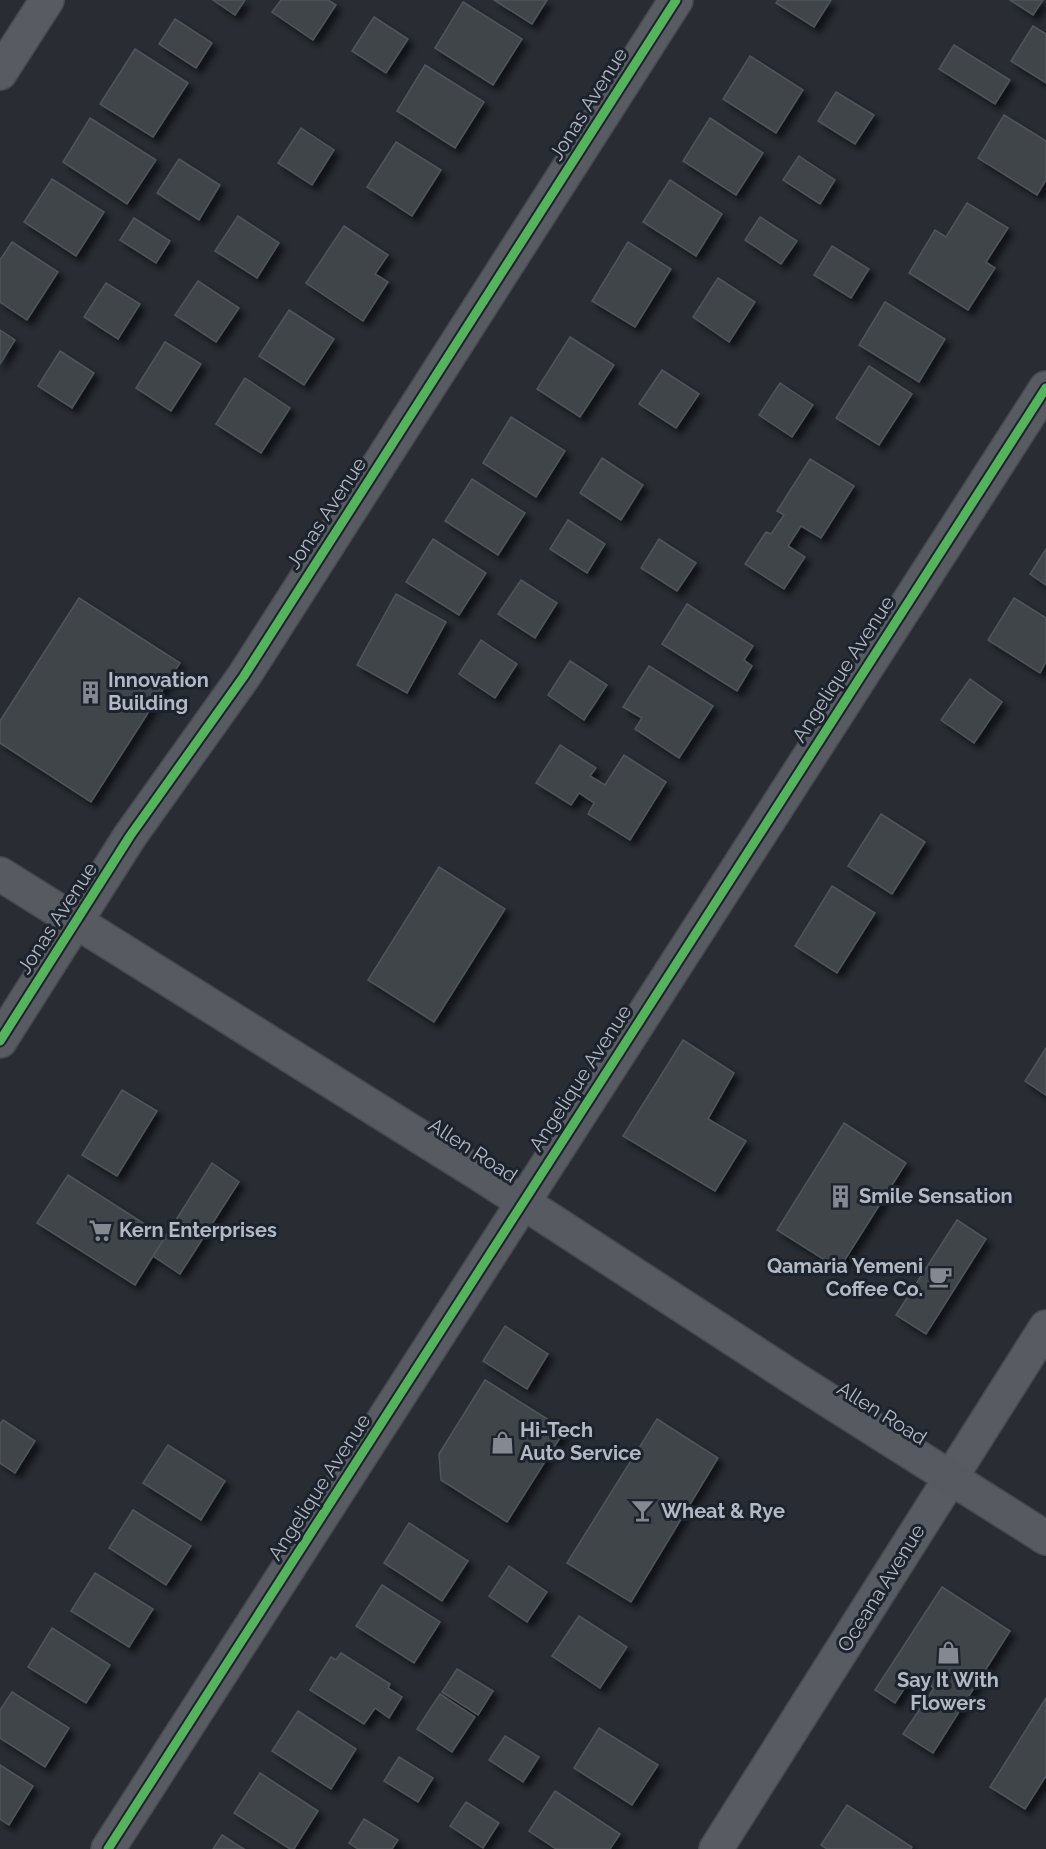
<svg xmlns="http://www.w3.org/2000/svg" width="1046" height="1849" viewBox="0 0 1046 1849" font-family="Raleway,sans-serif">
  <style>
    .building { fill: #41454a; stroke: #50545b; stroke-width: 1.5; filter: url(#shadow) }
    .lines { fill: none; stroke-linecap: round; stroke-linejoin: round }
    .minor-casing { stroke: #46494e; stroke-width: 36 }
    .secondary-casing { stroke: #46494e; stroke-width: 36 }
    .minor { stroke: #585b62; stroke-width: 33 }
    .secondary { stroke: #575a60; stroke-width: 33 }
    .cycleway-casing { stroke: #1d232d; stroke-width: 13 }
    .cycleway { stroke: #56b35d; stroke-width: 9 }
    .labels { text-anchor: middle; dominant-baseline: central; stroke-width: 6; stroke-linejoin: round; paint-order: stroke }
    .street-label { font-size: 20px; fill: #b3b9c4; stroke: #1d232d }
    .poi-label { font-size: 20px; font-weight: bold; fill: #b3b9c4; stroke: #1d232d; text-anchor: start }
  </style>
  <defs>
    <filter id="shadow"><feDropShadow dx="5.5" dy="5.5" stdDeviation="3" flood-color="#0009"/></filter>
  </defs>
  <rect width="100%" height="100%" fill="#292d33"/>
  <!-- building -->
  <g class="building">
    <path d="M213,0H245L235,15Z"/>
    <path d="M281,0H328L336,5L313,40L272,12Z"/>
    <path d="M494,0H547L532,24Z"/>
    <path d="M778,0H831L814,27L776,3Z"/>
    <path d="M1010,0H1043L1033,15Z"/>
    <path d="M463,2L522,39L493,85L435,48Z"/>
    <path d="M374,17L408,39L386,73L352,51Z"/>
    <path d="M175,19L212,43L196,68L159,44Z"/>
    <path d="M1033,26L1046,34V83L1011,61Z"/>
    <path d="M954,45L1010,80L995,104L939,69Z"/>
    <path d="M135,49L188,83L153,137L100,104Z"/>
    <path d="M750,56L803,90L776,133L723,99Z"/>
    <path d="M425,65L484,102L455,148L397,111Z"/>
    <path d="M836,92L874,115L855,144L818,121Z"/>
    <path d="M1004,115L1046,141V180L1037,195L978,158Z"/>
    <path d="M90,118L156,160L127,204L63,162Z"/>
    <path d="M710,118L763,153L736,195L683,161Z"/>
    <path d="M301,128L334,150L312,185L278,163Z"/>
    <path d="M396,142L441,170L412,216L367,187Z"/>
    <path d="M799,156L835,180L820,204L783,180Z"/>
    <path d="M179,159L220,185L199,220L157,193Z"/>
    <path d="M52,179L104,212L76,256L24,222Z"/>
    <path d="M670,180L722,214L696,256L643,222Z"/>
    <path d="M967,203L1008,228L986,262L995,268L968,310L909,273L935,230L946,237Z"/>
    <path d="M238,216L279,243L257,278L215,251Z"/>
    <path d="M760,217L797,241L781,264L745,240Z"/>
    <path d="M134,218L170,241L156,263L120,240Z"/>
    <path d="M344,226L388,255L375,274L388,282L363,321L306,283Z"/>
    <path d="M12,242L58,272L27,320L0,302V260Z"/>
    <path d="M628,242L671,269L635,327L592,301Z"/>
    <path d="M832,246L869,269L851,298L814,275Z"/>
    <path d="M718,278L755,302L729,342L693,317Z"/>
    <path d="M198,281L239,308L216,342L175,315Z"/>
    <path d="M106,283L140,304L118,339L84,317Z"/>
    <path d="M885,302L945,339L919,382L859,345Z"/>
    <path d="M289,310L334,339L304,385L259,356Z"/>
    <path d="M0,330L15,340L0,364Z"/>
    <path d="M570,337L614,365L580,417L537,389Z"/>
    <path d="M165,342L201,364L171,411L136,388Z"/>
    <path d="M60,351L94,373L72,408L38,386Z"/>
    <path d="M869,366L912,394L879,445L836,418Z"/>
    <path d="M662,370L699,394L676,428L639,404Z"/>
    <path d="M245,378L290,408L261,453L216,424Z"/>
    <path d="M780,383L813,405L792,437L759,415Z"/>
    <path d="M511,417L565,451L536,497L483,463Z"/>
    <path d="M602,458L643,485L621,520L580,493Z"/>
    <path d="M810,459L854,486L821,538L801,526L788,546L805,557L784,589L745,564L766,532L771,534L784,515L777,511Z"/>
    <path d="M472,479L525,513L498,555L445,521Z"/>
    <path d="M568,520L605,544L587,573L550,549Z"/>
    <path d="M433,539L486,573L459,615L406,582Z"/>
    <path d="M659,539L696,563L677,591L641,568Z"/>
    <path d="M1046,549V585L1030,574Z"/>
    <path d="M521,580L557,603L535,638L498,614Z"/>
    <path d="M396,594L446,622L407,693L357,665Z"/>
    <path d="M79,598L180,663L91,802L0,743V721Z"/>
    <path d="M1014,598L1046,618V662L1040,673L988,640Z"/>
    <path d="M687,604L753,646L744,660L752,666L737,691L662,644Z"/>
    <path d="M481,640L517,664L495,698L459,674Z"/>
    <path d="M570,661L607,685L584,720L548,695Z"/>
    <path d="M649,666L713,706L679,758L635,729L642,718L623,707Z"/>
    <path d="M970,679L1002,702L974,743L941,720Z"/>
    <path d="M560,745L596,768L590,776L605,785L624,755L666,782L630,840L588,814L594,803L579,793L571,805L536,783Z"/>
    <path d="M881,814L925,842L892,894L848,866Z"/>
    <path d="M439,867L505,909L434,1022L368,980Z"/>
    <path d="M832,886L875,913L837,973L795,946Z"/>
    <path d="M683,1040L734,1073L708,1119L746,1141L715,1191L623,1136Z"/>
    <path d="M1046,1048V1095L1025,1081Z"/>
    <path d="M122,1090L157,1111L117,1176L82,1155Z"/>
    <path d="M844,1123L906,1163L839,1269L777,1230Z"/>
    <path d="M212,1163L239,1182L180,1274L153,1256Z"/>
    <path d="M68,1175L165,1237L135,1285L37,1223Z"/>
    <path d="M957,1220L986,1239L926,1334L896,1315Z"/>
    <path d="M505,1326L548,1354L527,1389L483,1361Z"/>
    <path d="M485,1380L565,1430L507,1522L441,1480L439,1454Z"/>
    <path d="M657,1419L718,1458L631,1602L567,1563Z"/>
    <path d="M3,1420L35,1441L15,1473L0,1463V1424Z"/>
    <path d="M168,1445L225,1481L201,1520L143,1483Z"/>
    <path d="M133,1510L191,1546L166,1585L109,1548Z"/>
    <path d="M409,1523L468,1561L442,1601L384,1563Z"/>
    <path d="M509,1566L547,1592L527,1622L489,1596Z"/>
    <path d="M95,1573L153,1609L129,1647L71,1611Z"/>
    <path d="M382,1585L440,1622L414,1663L356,1626Z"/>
    <path d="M942,1587L1010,1631L933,1753L903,1734L934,1688L913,1675L895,1703L875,1690Z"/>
    <path d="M579,1616L627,1647L600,1688L552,1656Z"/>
    <path d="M52,1628L110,1665L86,1703L28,1667Z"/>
    <path d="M341,1653L390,1684L388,1688L402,1697L389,1718L375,1708L364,1724L310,1690L331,1657L336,1660Z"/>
    <path d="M457,1669L493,1691L478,1715L442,1692Z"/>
    <path d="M12,1692L69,1728L45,1767L0,1738V1710Z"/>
    <path d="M440,1694L475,1717L452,1752L417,1729Z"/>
    <path d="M1046,1698V1776L1025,1809L990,1787Z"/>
    <path d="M298,1711L356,1749L331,1789L272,1751Z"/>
    <path d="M599,1728L658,1765L632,1805L574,1768Z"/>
    <path d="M505,1736L539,1757L523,1782L489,1760Z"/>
    <path d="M399,1757L433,1778L418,1802L384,1781Z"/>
    <path d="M0,1765L33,1786L9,1825L0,1819Z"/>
    <path d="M260,1773L318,1811L294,1849H290L234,1813Z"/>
    <path d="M555,1791L620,1834L610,1849H556L529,1831Z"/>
    <path d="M466,1802L499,1823L483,1848L450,1826Z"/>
    <path d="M847,1805L912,1847L911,1849H827L821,1845Z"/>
    <path d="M364,1819L398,1840L392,1849H358L349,1843Z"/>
    <path d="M222,1835L244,1849H213Z"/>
  </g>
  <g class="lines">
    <defs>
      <g id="minor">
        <path d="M0,73L47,0"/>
        <path d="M0,1041L130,836L244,676L676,0"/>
        <path d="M108,1849L1046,388"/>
        <path d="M716,1849L1046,1327"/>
      </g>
      <path id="secondary" d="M0,874L481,1175L798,1381L1046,1538"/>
    </defs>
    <!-- minor casing -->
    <use href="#minor" class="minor-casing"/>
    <!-- secondary casing -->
    <use href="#secondary" class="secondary-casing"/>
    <!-- minor -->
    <use href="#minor" class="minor"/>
    <!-- secondary -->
    <use href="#secondary" class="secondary"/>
    <defs>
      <g id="cycleway">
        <path d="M0,1041L130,836L244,676L676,0"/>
        <path d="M108,1849L1046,388"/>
      </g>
    </defs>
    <!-- cycleway casing -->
    <use href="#cycleway" class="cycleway-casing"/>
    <!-- cycleway -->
    <use href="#cycleway" class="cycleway"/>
  </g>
  <!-- icons -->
  <defs>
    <symbol id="building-bare" viewBox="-9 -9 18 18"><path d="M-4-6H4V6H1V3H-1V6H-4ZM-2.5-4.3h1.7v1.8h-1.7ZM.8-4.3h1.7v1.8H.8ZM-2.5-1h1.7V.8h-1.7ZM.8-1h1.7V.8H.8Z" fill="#838891" stroke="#1d232d" stroke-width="2.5" paint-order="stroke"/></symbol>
    <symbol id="supermarket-bare" viewBox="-9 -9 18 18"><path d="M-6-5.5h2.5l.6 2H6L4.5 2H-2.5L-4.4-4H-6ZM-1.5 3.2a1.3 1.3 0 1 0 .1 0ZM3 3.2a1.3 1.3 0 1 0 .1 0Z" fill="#838891" stroke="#1d232d" stroke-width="2.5" paint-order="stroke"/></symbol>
    <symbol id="cafe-bare" viewBox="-9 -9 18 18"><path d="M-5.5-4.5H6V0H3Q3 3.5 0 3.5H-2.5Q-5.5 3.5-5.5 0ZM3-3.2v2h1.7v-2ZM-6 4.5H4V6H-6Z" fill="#838891" stroke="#1d232d" stroke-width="2.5" paint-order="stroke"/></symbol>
    <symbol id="shop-bare" viewBox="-9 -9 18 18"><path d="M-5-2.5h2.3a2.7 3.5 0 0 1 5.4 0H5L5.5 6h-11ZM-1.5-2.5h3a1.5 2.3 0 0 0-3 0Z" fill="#838891" stroke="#1d232d" stroke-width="2.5" paint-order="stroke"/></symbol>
    <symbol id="bar-bare" viewBox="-9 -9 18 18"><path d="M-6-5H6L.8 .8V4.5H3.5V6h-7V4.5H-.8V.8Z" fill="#838891" stroke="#1d232d" stroke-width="2.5" paint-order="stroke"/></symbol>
  </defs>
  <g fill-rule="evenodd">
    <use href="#building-bare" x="74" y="676" width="33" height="33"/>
    <use href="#building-bare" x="824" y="1180" width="33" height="33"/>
    <use href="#supermarket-bare" x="84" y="1214" width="33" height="33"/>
    <use href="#cafe-bare" x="924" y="1260" width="33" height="33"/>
    <use href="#shop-bare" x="486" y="1426" width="33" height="33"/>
    <use href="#bar-bare" x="626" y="1494" width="33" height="33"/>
    <use href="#shop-bare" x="932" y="1636" width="33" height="33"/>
  </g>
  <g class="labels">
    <!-- street labels -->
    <g class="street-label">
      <text transform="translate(588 104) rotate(-58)">Jonas Avenue</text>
      <text transform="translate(326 513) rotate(-57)">Jonas Avenue</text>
      <text transform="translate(843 669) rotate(-57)">Angelique Avenue</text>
      <text transform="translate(57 918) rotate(-57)">Jonas Avenue</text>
      <text transform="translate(580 1078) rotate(-57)">Angelique Avenue</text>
      <text transform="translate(473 1150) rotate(33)">Allen Road</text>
      <text transform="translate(882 1413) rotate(32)">Allen Road</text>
      <text transform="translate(319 1487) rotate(-57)">Angelique Avenue</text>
      <text transform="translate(881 1588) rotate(-58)">Oceana Avenue</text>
    </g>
    <!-- poi labels -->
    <g class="poi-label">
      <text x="108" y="680">Innovation<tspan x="108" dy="23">Building</tspan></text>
      <text x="859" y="1196">Smile Sensation</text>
      <text x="119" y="1230">Kern Enterprises</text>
      <text x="923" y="1266" text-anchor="end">Qamaria Yemeni<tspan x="923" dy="23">Coffee Co.</tspan></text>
      <text x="520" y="1430">Hi-Tech<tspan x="520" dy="23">Auto Service</tspan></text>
      <text x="661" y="1511">Wheat &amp; Rye</text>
      <text x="948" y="1680" text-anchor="middle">Say It With<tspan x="948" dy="23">Flowers</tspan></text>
    </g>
  </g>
</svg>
